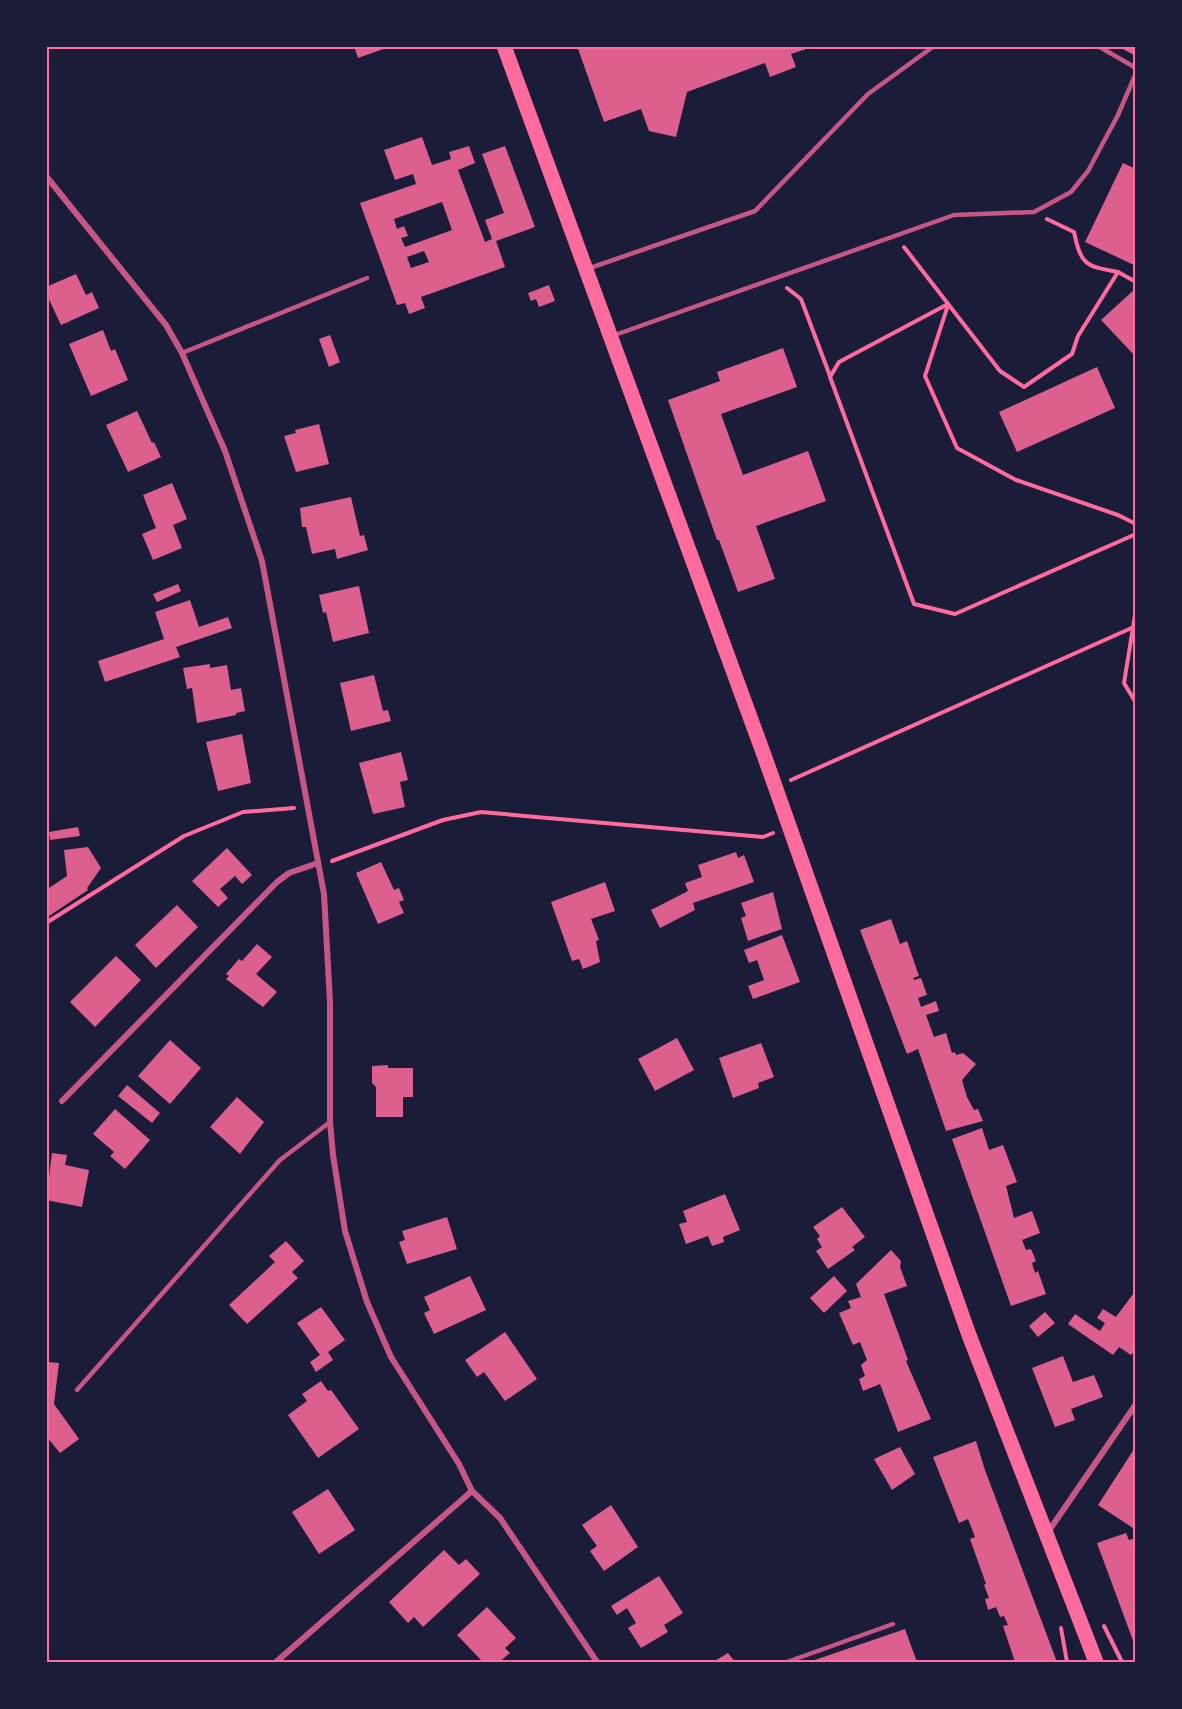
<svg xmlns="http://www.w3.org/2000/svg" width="1182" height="1709" viewBox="0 0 1182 1709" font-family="Commissioner,sans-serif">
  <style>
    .building { fill: #dd5f8e; fill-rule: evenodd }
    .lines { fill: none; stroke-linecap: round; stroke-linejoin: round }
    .path { stroke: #ff6b9d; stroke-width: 4 }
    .service { stroke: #c65784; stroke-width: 4.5 }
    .minor { stroke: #c65784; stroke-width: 6 }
    .primary { stroke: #ff6b9d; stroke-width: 15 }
    .neatline { fill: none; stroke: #ff6b9d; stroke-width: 2 }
  </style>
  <rect width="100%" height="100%" fill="#1b1b3a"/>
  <!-- building -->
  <g class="building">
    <path d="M354,46H385L386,48L358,58Z"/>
    <path d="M577,46H812V47L791,54L796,67L770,77L765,63L687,92L676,137L649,131L641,109L604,122Z"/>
    <path d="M1117,46H1136V56Z"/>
    <path d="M422,137L432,165L451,159L449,152L469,146L475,163L458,170L485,242L492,239L485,220L504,213L482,154L505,146L535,227L496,241L505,267L421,297L425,308L409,314L405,303L397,305L360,203L416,184L413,174L395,180L384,150ZM442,202L452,230L405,247L401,238L408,236L404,226L397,229L394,219ZM424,251L429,262L411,268L407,257Z"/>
    <path d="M1123,163L1136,169V266L1085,242Z"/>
    <path d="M76,274L86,295L92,292L99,308L61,325L46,293V287Z"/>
    <path d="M549,285L555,301L539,307L536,299L531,301L528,293Z"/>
    <path d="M1136,288V357L1101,320Z"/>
    <path d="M103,330L111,351L115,349L128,380L91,396L69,344Z"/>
    <path d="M330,335L340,362L329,367L319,339Z"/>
    <path d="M783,348L797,387L721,414L743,475L808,451L826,501L756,526L775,579L738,592L719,540H717L668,400L720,381L717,372Z"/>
    <path d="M1097,367L1115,408L1017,452L999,412Z"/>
    <path d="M137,411L152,443L154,442L161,457L128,472L106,425Z"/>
    <path d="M319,424L329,464L296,472L284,436L296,433L295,430Z"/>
    <path d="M172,483L187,519L173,525L182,548L153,560L142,534L156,528L143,495Z"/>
    <path d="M351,497L360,536L364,535L368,550L337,559L335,549L312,554L306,527H302L300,508Z"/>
    <path d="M178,584L181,591L157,602L153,594Z"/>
    <path d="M359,586L369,633L333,642L326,612L323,613L319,595Z"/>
    <path d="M190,600L199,627L228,617L232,628L176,647L180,657L105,682L98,661L164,639L155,612Z"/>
    <path d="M210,664V668L227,665L231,690L241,688L245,711L236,713V715L197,723L192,688L187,689L183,668Z"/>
    <path d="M374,675L383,711L388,710L391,721L351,731L340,683Z"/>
    <path d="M242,734L251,783L218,791L206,742Z"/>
    <path d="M401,752L408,780L400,782L405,807L373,814L359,763Z"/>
    <path d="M78,827L80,836L50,840L49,832Z"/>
    <path d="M88,847L101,868L87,888L88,890L46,918V890L67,876L64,850Z"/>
    <path d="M227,848L252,875L242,884L235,876L220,889L228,898L218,907L192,881Z"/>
    <path d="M736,852L738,858L744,855L754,882L693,903L695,910L660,928L651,910L688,891L685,883L702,877L698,865Z"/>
    <path d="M381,862L394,890L399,888L404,900L399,902L404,913L378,924L356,873Z"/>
    <path d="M605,882L615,911L591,919L599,940L596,941L600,962L583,969L579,959L572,961L551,902Z"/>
    <path d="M773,892L782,929L748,941L741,918L746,916L741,903Z"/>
    <path d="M177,905L198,927L156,968L135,945Z"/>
    <path d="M891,919L900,944L907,941L919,976L913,978L914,980L921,978L927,995L918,998L921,1007L936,1001L939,1011L926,1015L934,1037L946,1033L952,1053L955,1052L956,1055L963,1053L976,1064L962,1080L967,1097L974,1110L978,1109L983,1121L946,1131L918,1049L907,1054L860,930Z"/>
    <path d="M782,935L800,982L753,999L748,986L764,980L757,960L749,963L744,950Z"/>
    <path d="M257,944L272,957L256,974L277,992L263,1007L226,979L229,976L226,974L239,959L242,961Z"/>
    <path d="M116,956L141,980L95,1027L70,1002Z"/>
    <path d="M677,1038L694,1070L655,1091L638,1059Z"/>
    <path d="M170,1040L201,1068L170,1104L138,1076Z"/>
    <path d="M761,1043L774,1077L758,1083L759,1088L733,1098L719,1058Z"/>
    <path d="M388,1065V1068H413V1097H403V1117H376V1087L372,1083V1066Z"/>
    <path d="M127,1085L160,1113L152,1123L118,1096Z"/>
    <path d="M237,1097L264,1122L240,1154L210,1127Z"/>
    <path d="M115,1109L150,1140L125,1169L110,1156L114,1152L93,1134Z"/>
    <path d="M982,1128L989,1150L1003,1145L1017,1182L1006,1186L1014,1218L1032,1211L1040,1233L1022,1240L1026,1250L1031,1249L1036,1261L1032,1263L1035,1273L1038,1271L1046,1294L1011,1306L952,1139Z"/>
    <path d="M52,1153L67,1155L65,1165L89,1170L82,1207L46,1200Z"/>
    <path d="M725,1194L740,1230L723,1237L724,1242L712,1246L708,1236L686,1244L679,1224L687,1222L683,1211Z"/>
    <path d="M842,1207L865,1237L852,1247L855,1250L828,1269L816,1251L822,1247L817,1239L820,1236L813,1227Z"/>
    <path d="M447,1217L457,1249L407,1264L399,1242L405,1240L402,1231Z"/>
    <path d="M286,1241L304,1261L292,1272L298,1278L247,1324L229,1305L275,1262L269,1256Z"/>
    <path d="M891,1250L901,1261L900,1267L907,1286L884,1294L908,1360L906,1361L931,1419L898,1432L880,1384L863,1391L859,1379L865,1376L861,1365L867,1360L860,1342L853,1345L839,1313L851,1308L848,1301L861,1297L856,1284Z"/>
    <path d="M470,1276L486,1310L434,1334L424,1313L430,1310L424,1297Z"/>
    <path d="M834,1276L847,1291L824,1313L810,1298Z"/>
    <path d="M1136,1290V1349L1131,1355L1119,1347L1113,1355L1068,1324L1075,1314L1100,1331L1105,1323L1097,1318L1103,1309L1116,1317Z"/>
    <path d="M321,1307L345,1340L328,1352L333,1360L316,1372L310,1362L320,1355L297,1323Z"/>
    <path d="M1045,1312L1055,1323L1038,1337L1029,1326Z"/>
    <path d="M505,1332L537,1379L505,1401L484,1372L477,1377L465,1360Z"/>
    <path d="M1063,1356L1073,1382L1094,1375L1103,1397L1071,1409L1075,1420L1055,1427L1032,1368Z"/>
    <path d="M46,1362L59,1363L54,1404L79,1439L60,1453L46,1436Z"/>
    <path d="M321,1381L328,1391L331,1390L359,1429L318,1458L288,1415L307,1401L302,1394Z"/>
    <path d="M976,1441L985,1470L1057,1662H1015L1003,1626L1008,1625L1004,1616L1000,1617L996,1607L988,1610L985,1599L989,1598L984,1585L986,1584L970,1539L975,1537L968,1519L959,1523L933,1457Z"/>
    <path d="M1136,1446V1530L1098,1505Z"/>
    <path d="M900,1447L915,1474L892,1490L874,1459Z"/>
    <path d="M328,1489L355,1530L319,1554L292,1512Z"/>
    <path d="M611,1505L638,1547L604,1571L590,1551L597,1546L582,1525Z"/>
    <path d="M1126,1533L1129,1540L1136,1538V1548L1133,1549L1136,1556L1135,1646L1097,1543Z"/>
    <path d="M444,1550L459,1565L466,1559L480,1574L423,1627L414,1617L408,1623L389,1602Z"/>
    <path d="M659,1576L683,1613L664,1625L668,1632L641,1648L628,1628L636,1623L627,1608L617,1615L611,1606Z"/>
    <path d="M487,1607L516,1638L505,1648L510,1653L499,1662H483L457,1635Z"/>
    <path d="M905,1629L917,1662H809Z"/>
    <path d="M728,1653L735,1662H713Z"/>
  </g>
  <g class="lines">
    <!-- path -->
    <g class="path">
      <path d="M904,247L1000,371L1024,387L1072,354L1078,336L1118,272C1085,266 1081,265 1074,232L1047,219"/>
      <path d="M1118,272L1136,282"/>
      <path d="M787,288L801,299L830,376"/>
      <path d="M948,304L839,362L830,377L914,604L955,614L1136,534"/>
      <path d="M948,305L925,376L957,448L1016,480L1118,515L1136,524"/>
      <path d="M1136,609L1124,683L1136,703"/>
      <path d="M791,780L1136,626"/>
      <path d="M332,861L443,820L481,812L763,837L773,833"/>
      <path d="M46,923L184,836L243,812L294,808"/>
      <path d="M1104,1626L1122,1662"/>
      <path d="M1061,1628L1067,1662"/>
    </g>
    <!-- service -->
    <g class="service">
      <path d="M1098,46L1136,68"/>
      <path d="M587,269L755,211L868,94L934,46"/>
      <path d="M612,336L954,215L1034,212L1071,192L1088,171L1118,115L1136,73"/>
      <path d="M182,353L367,278"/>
      <path d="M77,1390L280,1160L330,1122"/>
      <path d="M787,1662L893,1624"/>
    </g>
    <!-- minor -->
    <g class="minor">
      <path d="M46,176L166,325L182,353L225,451L262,561L324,894L330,1002V1122L333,1155L345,1231L367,1302L391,1357L459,1464L472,1491L500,1518L597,1662"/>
      <path d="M62,1101L277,882L289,873L318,863"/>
      <path d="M1048,1532L1136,1404"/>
      <path d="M276,1662L472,1491"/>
    </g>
    <!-- primary -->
    <path class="primary" d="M504,46L764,755L969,1335L1096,1662"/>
  </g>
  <!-- border -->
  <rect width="1182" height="1709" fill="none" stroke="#1b1b3a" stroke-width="96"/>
  <rect x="48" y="48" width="1086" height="1613" class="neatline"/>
</svg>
